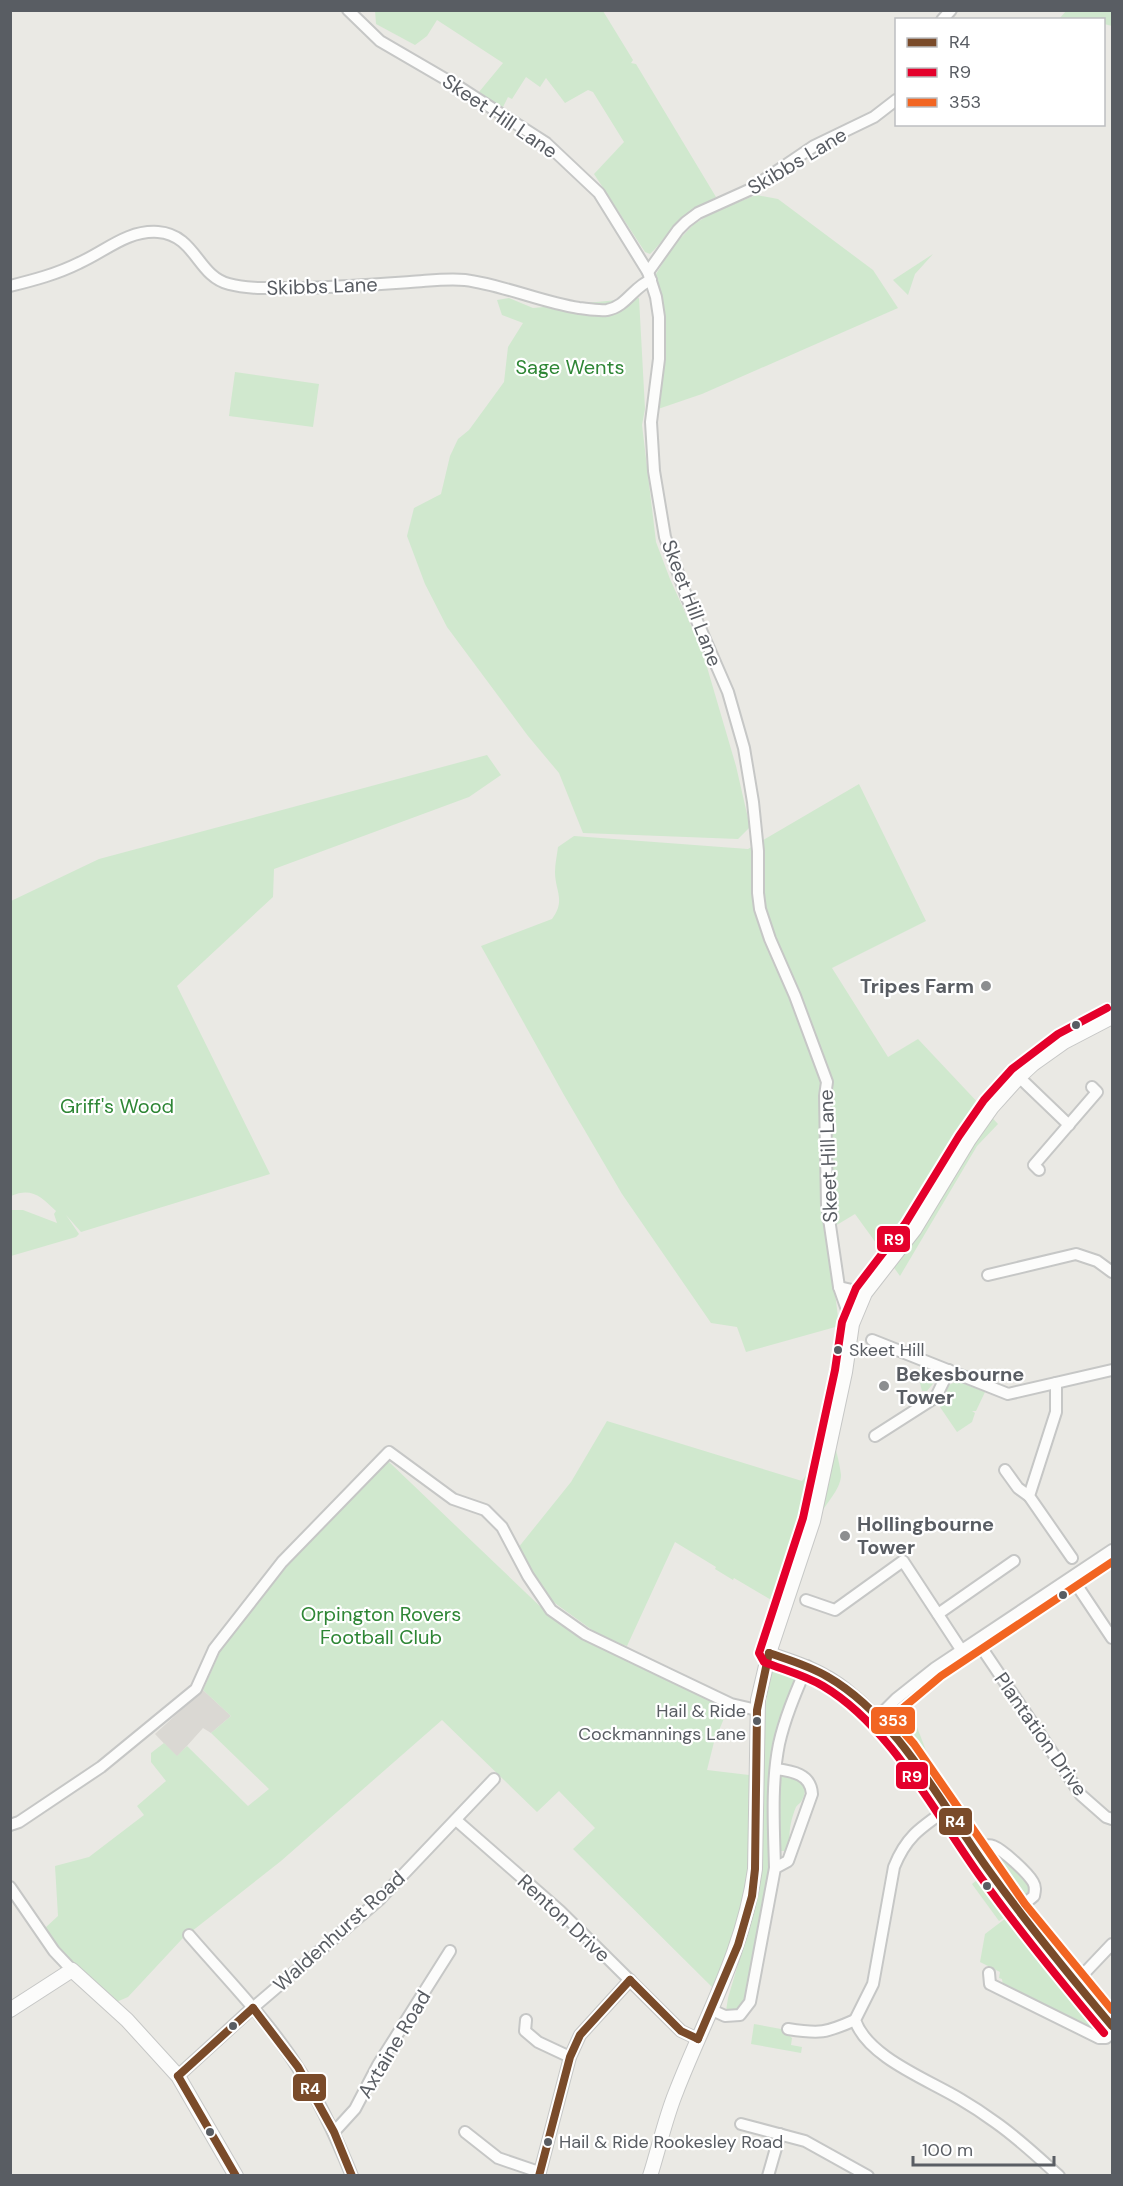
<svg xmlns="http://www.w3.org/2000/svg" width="1123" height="2186" viewBox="0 0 1123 2186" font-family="'DM Sans',sans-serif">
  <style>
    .industrial { fill: #dad8d3 }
    .green { fill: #d0e8ce }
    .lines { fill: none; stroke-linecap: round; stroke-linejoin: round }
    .minor-casing { stroke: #c6c7c6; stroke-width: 14 }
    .tertiary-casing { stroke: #c6c7c6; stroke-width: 16 }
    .minor { stroke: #fcfcfb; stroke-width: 10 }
    .tertiary { stroke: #fcfcfb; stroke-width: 14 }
    .bus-1-casing { stroke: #fff; stroke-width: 12 }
    .bus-2-casing { stroke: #fff; stroke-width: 12 }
    .bus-3-casing { stroke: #fff; stroke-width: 12 }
    .bus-1 { stroke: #7a4b2a; stroke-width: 8 }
    .bus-2 { stroke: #e4002b; stroke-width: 8 }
    .bus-3 { stroke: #f26522; stroke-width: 8 }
    .poi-dot { fill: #8c8e90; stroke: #fff; stroke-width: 2 }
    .bus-dot { fill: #595d63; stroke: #fff; stroke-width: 2 }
    .labels { text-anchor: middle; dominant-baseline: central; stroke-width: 4.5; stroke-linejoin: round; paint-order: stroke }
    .bus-label { font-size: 18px; fill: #595d63; stroke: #fff; text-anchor: start }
    .street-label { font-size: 20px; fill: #595d63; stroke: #fff }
    .park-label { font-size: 20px; fill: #2e8635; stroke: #fff }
    .poi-label { font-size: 20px; font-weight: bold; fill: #595d63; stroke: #fff; text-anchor: start }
    .line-badge { stroke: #fff; stroke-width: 2 }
    .badge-label { font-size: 16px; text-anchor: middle; font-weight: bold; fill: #fff }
  </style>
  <rect width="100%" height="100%" fill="#eae9e4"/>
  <!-- industrial -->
  <path class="industrial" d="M203,1690L231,1716L211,1733L203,1728L177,1757L155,1734Z"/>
  <!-- green -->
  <g class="green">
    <path d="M375,10L603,11L633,60L631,63L636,64L716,197C699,207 681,216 669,232C662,240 658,247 650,254L645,252L594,174L624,142L593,92L588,90L565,103L546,78L540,87L526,77L512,99L508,97L502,109L479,92L503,63L437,20L427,36L415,45L376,24Z"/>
    <path d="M1066,11H1112V26L1104,24V20L1060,18Z"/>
    <path d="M756,195L778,199L873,270L898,308L702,394L658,409L656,274L674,245L694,224L716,211Z"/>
    <path d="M933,254L915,274L908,295L893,280Z"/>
    <path d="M509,298L533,308L639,298L645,409L642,425L656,542L670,579L702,650L736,766L750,827L738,839L583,833L559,773L528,736L447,627L425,584L407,536L414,508L441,494L450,456L458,439L469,430L504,382L508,347L523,323L502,315L497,300Z"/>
    <path d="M235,372L319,384L313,427L229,416Z"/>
    <path d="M487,755L501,775L469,797L274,869L273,897L177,986L270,1174L81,1232L66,1215L79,1234L76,1237L11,1256V1210H23L57,1223L54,1214L56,1211C41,1197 32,1187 11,1196V901L99,859Z"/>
    <path d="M859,784L926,921L832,968L888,1057L918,1039L998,1124L977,1146L900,1276L855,1214L835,1226L828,1233L839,1326L746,1352L737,1327L711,1323L622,1194L564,1095L481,946L552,919C566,900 555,891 555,872C555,864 557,855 558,847L574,836L748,849Z"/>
    <path d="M920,1368L933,1372L936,1380L927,1391H922L918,1375Z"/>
    <path d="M957,1381L985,1392L976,1411H972L975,1413L972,1422L957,1432L940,1407L949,1385Z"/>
    <path d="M607,1421L802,1481L810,1470L816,1471L797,1552L778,1604L734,1578L733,1580L715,1569L716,1567L675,1542L627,1646L606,1640L545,1596L518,1548L571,1482Z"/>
    <path d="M831,1450H836C838,1458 840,1467 841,1475C841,1489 826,1503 820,1515Z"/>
    <path d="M388,1461L546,1612C602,1652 666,1679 728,1709L714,1742L707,1770L749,1775L748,1846C758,1876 726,1958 715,1990L573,1849L595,1828L559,1791L537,1812L442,1720L281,1861L182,1939L128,1997L114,2003L64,1957L45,1928L58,1916L55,1866L89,1857L144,1815L137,1806L166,1781L151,1762V1753L164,1743L177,1756L187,1746L248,1806L269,1789L211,1733L231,1716L203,1690L228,1634L282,1569Z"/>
    <path d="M781,1666L801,1673L786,1706L770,1868L746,2003L738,2012L726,2011L728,1998L759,1893L765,1715L769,1673Z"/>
    <path d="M907,1701L935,1774L934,1777L892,1720L895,1713Z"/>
    <path d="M785,1773C798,1777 811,1784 802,1800C801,1803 798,1804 796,1807C792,1816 787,1835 791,1844L789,1851H780V1775Z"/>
    <path d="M993,1848L1032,1889V1893L1023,1900H1018L984,1856V1852Z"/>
    <path d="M981,1877L1009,1914L999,1921L972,1884Z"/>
    <path d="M1010,1915L1106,2031H1094L1003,1986L1002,1979L999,1978L1000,1972L980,1962L985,1934Z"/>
    <path d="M754,2024L781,2029L792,2038L791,2045L802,2047L801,2053L751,2044Z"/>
  </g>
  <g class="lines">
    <defs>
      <g id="minor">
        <path d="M348,10L380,41L459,87L546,143L599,193L648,272L656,297L659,317V359L651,422L654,471L665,537L687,598L728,692L744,748L753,802L758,851V893L760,909L770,939L795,996L827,1082L825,1096L827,1205L839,1287L852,1324"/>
        <path d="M942,20L951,10"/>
        <path d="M648,272L678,230L686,222L698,213L749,190L814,146L874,117L896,100"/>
        <path d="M10,286C34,280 57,274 79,263C106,251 127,230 158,232C196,235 197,276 229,284C248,289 268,288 288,288C329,288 369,285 410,282C428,281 447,278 465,280C504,285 540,302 579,308C588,309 598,311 607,310C626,307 634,286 651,280"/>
        <path d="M1019,1077L1069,1125"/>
        <path d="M1039,1170L1034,1165L1097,1092L1092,1087"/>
        <path d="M988,1275L1076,1254L1097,1261L1112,1272"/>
        <path d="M839,1287L865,1293"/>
        <path d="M872,1340L1008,1394L1112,1370"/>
        <path d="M1056,1383V1412L1029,1496L1072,1558"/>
        <path d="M875,1436L936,1397L949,1370"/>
        <path d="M1005,1470L1018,1488L1029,1496"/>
        <path d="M1072,1578L1112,1638"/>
        <path d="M806,1600L835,1610L903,1561L962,1651"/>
        <path d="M938,1614L1014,1561"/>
        <path d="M977,1641L1081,1795L1106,1817L1112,1819"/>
        <path d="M769,1653C797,1662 824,1671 847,1690C901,1732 936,1796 974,1850C1017,1911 1064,1970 1112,2026"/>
        <path d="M877,1718L896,1699L935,1668L1112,1550"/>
        <path d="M946,1810C920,1828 906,1837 894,1867L873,1984L855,2020C867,2057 929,2080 960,2099C972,2106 984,2114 995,2122C1018,2138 1038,2157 1059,2176"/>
        <path d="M456,1820L560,1911L681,2031L698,2039"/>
        <path d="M10,1825L19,1822L101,1767L196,1689L214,1649L282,1562L389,1452L453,1499L485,1510L502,1527L528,1576L551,1610L585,1634L664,1672L731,1704L757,1710"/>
        <path d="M975,1852C980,1849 986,1843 993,1846C1003,1850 1027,1872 1033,1882C1036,1887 1035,1891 1034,1896L1017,1910"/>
        <path d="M775,1868C774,1828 771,1784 779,1744C785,1717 796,1692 807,1666"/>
        <path d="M10,1887L54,1951L72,1970"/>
        <path d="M189,1935C226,1978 268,2020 298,2068C320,2101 337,2139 352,2176"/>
        <path d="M989,1973L990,1984L1099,2038H1106L1112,2032"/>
        <path d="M1075,1983L1112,1944"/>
        <path d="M712,2010L725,2016L740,2015L750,2002L775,1868L788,1861L812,1794C811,1774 792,1771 776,1769"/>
        <path d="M526,2020L525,2031L538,2042L570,2057"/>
        <path d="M788,2029C820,2034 826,2033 855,2020"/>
        <path d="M178,2076L248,2012L379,1900L494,1779"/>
        <path d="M741,2124L805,2141L868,2176"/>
        <path d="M334,2132L355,2109L378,2065L450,1951"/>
        <path d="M465,2132L498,2158L539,2172"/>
        <path d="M539,2176L570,2057L580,2035L630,1980"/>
        <path d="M768,2176L780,2134"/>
      </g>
      <g id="tertiary">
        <path d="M10,2010L72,1970L127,2020L178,2076L236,2176"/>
        <path d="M650,2176C659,2148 665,2119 676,2092C705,2017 744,1951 755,1869L758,1700L769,1653L813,1521L845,1372L852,1324L865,1293L914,1230L968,1141L992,1107L1019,1077L1033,1064L1064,1042L1112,1017"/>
      </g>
    </defs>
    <!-- minor casing -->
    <use href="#minor" class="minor-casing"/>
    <!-- tertiary casing -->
    <use href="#tertiary" class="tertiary-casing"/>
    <!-- minor -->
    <use href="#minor" class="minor"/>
    <!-- tertiary -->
    <use href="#tertiary" class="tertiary"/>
    <defs>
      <g id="bus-1">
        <path d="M769,1653C789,1660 810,1666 828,1677C899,1718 943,1808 990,1872C1028,1925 1070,1976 1112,2026"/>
        <path d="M630,1980L681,2031L698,2039"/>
        <path d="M253,2008L298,2067L334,2132L352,2176"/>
        <path d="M698,2039L738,1945L752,1896L755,1869L757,1710L769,1653"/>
        <path d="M178,2076L236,2176"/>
        <path d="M178,2076L253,2008"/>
        <path d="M539,2176L570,2057L580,2035L630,1980"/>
      </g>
      <path id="bus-2" d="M1104,2033C1062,1983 1020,1932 982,1879C936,1816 892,1727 823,1686C804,1675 784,1670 764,1662L759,1653L803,1518L835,1370L842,1322L856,1288L905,1224L959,1136L984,1100L1012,1069L1058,1034L1107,1008"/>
      <path id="bus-3" d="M1112,1562L941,1676L891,1718L914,1744L1025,1904L1112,2010"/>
    </defs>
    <!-- bus-1 casing -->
    <use href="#bus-1" class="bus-1-casing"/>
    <!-- bus-2 casing -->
    <use href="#bus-2" class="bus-2-casing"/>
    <!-- bus-3 casing -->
    <use href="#bus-3" class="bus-3-casing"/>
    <!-- bus-1 -->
    <use href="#bus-1" class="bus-1"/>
    <!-- bus-2 -->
    <use href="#bus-2" class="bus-2"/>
    <!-- bus-3 -->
    <use href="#bus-3" class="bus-3"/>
  </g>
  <!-- markers -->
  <g class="poi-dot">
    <circle cx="986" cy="986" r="6"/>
    <circle cx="884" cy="1386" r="6"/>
    <circle cx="845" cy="1536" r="6"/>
  </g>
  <g class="bus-dot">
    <circle cx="1076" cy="1025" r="5"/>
    <circle cx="838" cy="1350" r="5"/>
    <circle cx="1063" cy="1595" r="5"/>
    <circle cx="757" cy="1721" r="5"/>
    <circle cx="987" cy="1886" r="5"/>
    <circle cx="233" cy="2026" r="5"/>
    <circle cx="210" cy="2132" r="5"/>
    <circle cx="548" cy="2142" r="5"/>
  </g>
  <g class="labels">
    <!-- bus labels -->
    <g class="bus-label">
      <text x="849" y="1350">Skeet Hill</text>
      <text x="746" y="1711" text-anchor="end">Hail &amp; Ride<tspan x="746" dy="23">Cockmannings Lane</tspan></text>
      <text x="559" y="2142">Hail &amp; Ride Rookesley Road</text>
    </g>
    <!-- street labels -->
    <g class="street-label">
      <text transform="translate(500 116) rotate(34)">Skeet Hill Lane</text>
      <text transform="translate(797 161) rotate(-31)">Skibbs Lane</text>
      <text transform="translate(322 286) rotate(-2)">Skibbs Lane</text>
      <text transform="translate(692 603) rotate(69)">Skeet Hill Lane</text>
      <text transform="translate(828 1156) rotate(-92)">Skeet Hill Lane</text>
      <text transform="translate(1041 1734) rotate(55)">Plantation Drive</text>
      <text transform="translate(564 1918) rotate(43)">Renton Drive</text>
      <text transform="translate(339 1931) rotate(-42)">Waldenhurst Road</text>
      <text transform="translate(394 2044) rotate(-59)">Axtaine Road</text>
    </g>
    <!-- park labels -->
    <g class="park-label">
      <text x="570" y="367">Sage Wents</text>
      <text x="117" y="1106">Griff's Wood</text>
      <text x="381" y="1614">Orpington Rovers<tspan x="381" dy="23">Football Club</tspan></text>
    </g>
    <!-- poi labels -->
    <g class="poi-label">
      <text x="974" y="986" text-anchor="end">Tripes Farm</text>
      <text x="896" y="1374">Bekesbourne<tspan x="896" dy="23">Tower</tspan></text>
      <text x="857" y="1524">Hollingbourne<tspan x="857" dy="23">Tower</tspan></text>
    </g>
  </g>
  <g class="line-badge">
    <rect x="876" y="1225" width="35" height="28" rx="6" fill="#e4002b"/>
    <rect x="870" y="1706" width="46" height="29" rx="6" fill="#f26522"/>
    <rect x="895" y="1761" width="34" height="29" rx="6" fill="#e4002b"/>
    <rect x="938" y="1807" width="35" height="29" rx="6" fill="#7a4b2a"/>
    <rect x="292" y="2073" width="35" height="29" rx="6" fill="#7a4b2a"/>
  </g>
  <g class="badge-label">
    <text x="894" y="1245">R9</text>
    <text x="893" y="1726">353</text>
    <text x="912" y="1782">R9</text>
    <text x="955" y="1827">R4</text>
    <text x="310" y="2094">R4</text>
  </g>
  <!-- border -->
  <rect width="1123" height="2186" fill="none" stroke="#595d63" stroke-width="24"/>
  <!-- legend -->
  <rect x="895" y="18" width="210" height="108" fill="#ffffff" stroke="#bdbec1" stroke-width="1.5"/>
  <rect x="907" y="38" width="30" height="9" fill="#7a4b2a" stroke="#bdbec1" stroke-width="1.5"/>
  <text x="949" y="48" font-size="18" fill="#595d63">R4</text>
  <rect x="907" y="68" width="30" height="9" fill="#e4002b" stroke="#bdbec1" stroke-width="1.5"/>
  <text x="949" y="78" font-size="18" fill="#595d63">R9</text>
  <rect x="907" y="98" width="30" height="9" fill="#f26522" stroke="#bdbec1" stroke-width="1.5"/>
  <text x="949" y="108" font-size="18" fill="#595d63">353</text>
  <!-- scale -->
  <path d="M913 2156v9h141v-9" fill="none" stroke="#595d63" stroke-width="3"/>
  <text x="922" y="2156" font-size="18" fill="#595d63" stroke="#ffffff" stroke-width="4.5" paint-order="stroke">100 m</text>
</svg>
